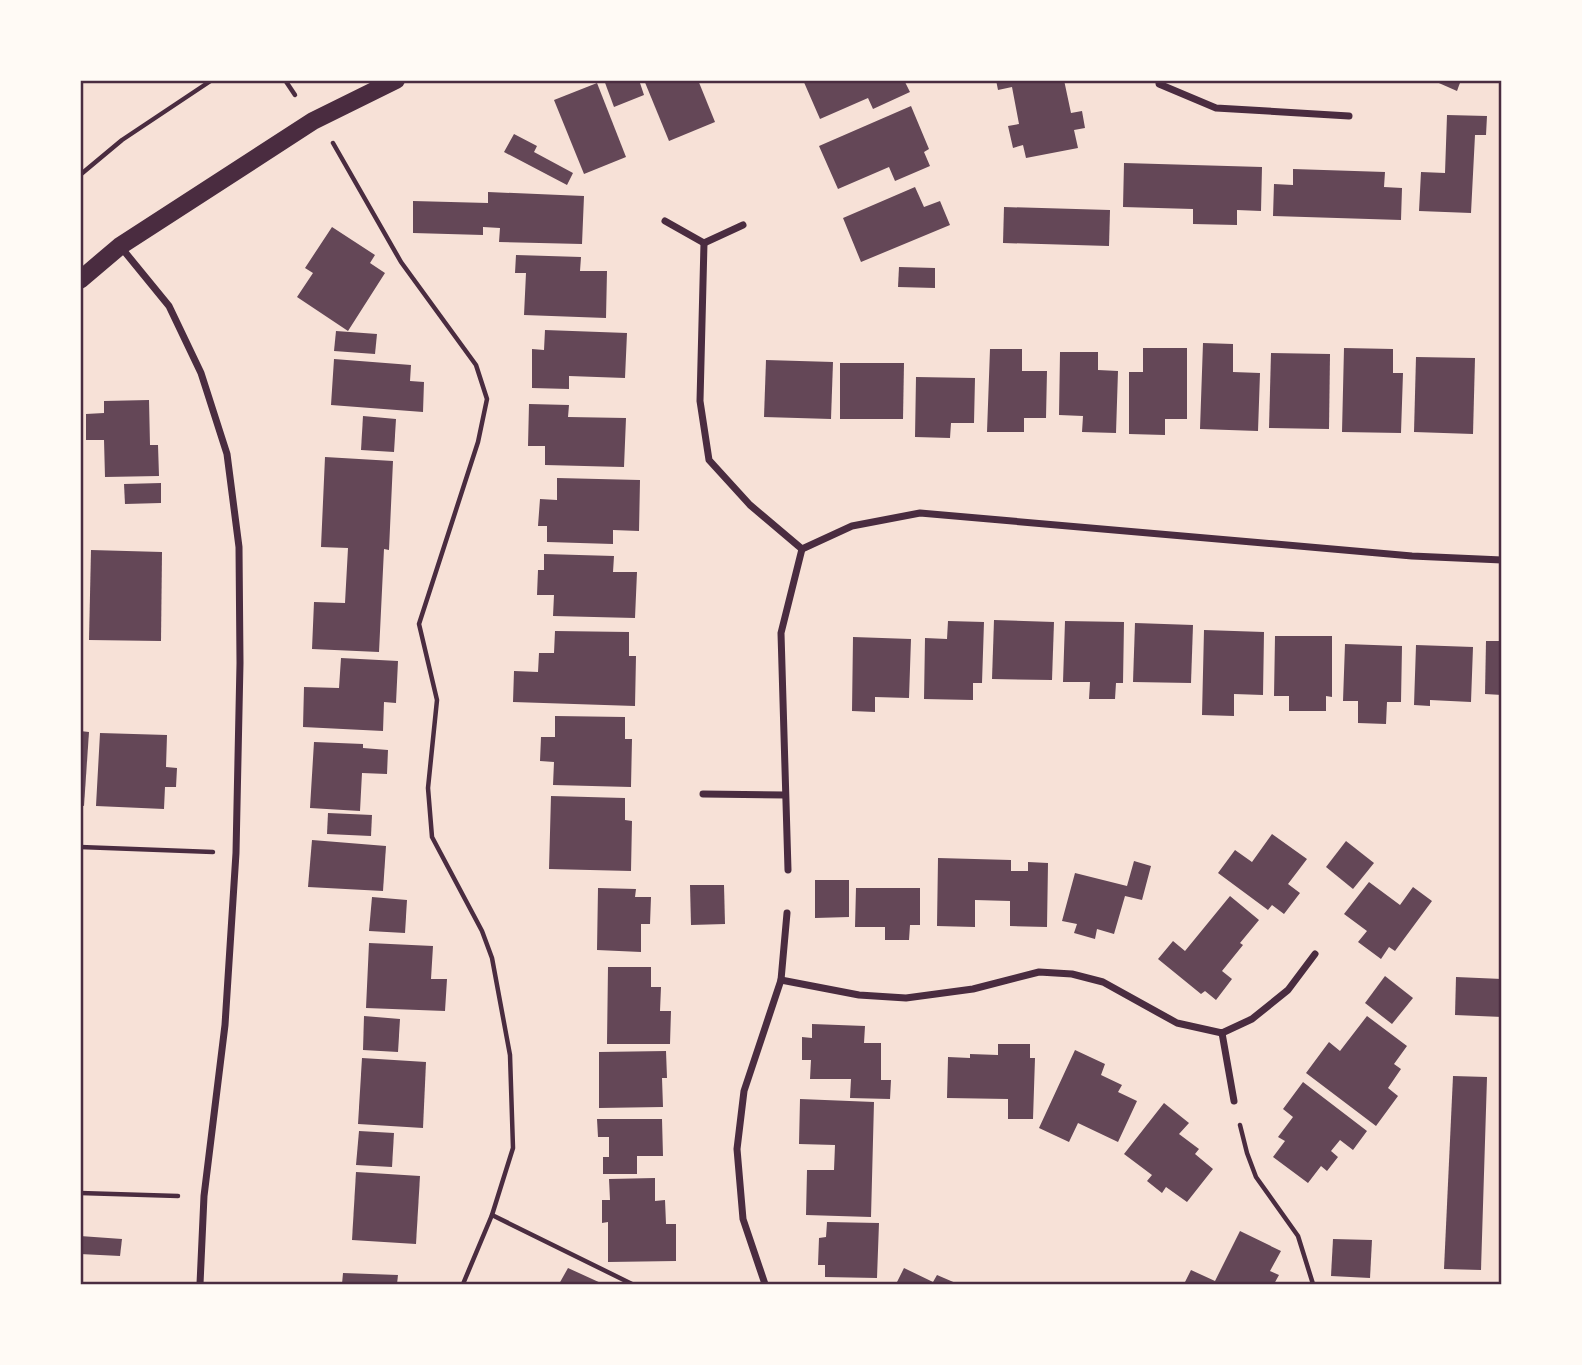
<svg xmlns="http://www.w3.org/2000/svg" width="1582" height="1365" viewBox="0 0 1582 1365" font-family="Commissioner,sans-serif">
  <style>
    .building { fill: #644757 }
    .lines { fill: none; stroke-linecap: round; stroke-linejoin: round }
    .path { stroke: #4a2c40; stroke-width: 4.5 }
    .minor { stroke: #4a2c40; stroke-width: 7 }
    .primary { stroke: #4a2c40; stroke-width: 18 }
    .neatline { fill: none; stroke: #4a2c40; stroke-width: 2.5 }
  </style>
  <rect width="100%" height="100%" fill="#f7e1d7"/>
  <!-- building -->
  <g class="building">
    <path d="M604,80H639L644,95L614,107Z"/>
    <path d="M644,80H698L715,122L669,141Z"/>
    <path d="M803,80H904L910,92L873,109L868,98L820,119Z"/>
    <path d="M996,80H1064L1071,113L1082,111L1085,128L1074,130L1078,148L1026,158L1023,145L1013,148L1008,126L1019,124L1012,87L998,90Z"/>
    <path d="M1432,80H1461L1457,91Z"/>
    <path d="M597,83L626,157L584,174L554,100Z"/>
    <path d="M911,106L929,149L924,152L930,166L895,181L889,167L838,189L819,146Z"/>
    <path d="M1447,115L1487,116L1486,135H1475L1471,213L1419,211L1421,172L1445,173Z"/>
    <path d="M514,134L537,146L534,152L573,173L567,185L504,152Z"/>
    <path d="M1124,163L1262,167L1261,211L1237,210V225L1193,224V209L1123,207Z"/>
    <path d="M1293,169L1385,172L1384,187L1402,188L1401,220L1273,216L1274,184L1293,185Z"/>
    <path d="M915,187L924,207L940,201L950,225L861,262L843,218Z"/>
    <path d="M488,192L584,196L582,244L499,242L500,228L483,227V235L413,233V201L488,203Z"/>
    <path d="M1004,207L1110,210L1109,246L1003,243Z"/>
    <path d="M332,227L375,255L370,263L385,273L348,331L297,297L313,273L305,268Z"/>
    <path d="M516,255L581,257L580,271H607L606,318L524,315L526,273H515Z"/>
    <path d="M899,267L935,268V288L898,287Z"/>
    <path d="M545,330L627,333L625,378L569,376V389L532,388V349L544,350Z"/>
    <path d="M336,331L377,334L375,354L334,351Z"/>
    <path d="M1203,343L1233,344V372L1260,373L1258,431L1200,429Z"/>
    <path d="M1143,348H1187V419H1165V435L1129,434V372H1143Z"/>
    <path d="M1344,348L1393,349V373H1403L1401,433L1342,432Z"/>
    <path d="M990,349H1022V371H1047L1046,418H1024V432H987Z"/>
    <path d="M1060,352H1098V370L1118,371L1116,433L1082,432L1083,416L1059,415Z"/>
    <path d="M1271,353L1330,354L1329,429L1269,428Z"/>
    <path d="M1416,357L1475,358L1473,434L1414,432Z"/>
    <path d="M334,359L411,365L410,381L424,382L423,412L331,405Z"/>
    <path d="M766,360L833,362L831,419L764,417Z"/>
    <path d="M840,363H904L903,419H840Z"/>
    <path d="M916,377L975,378L974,423H951L950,438L915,437Z"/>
    <path d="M149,400L150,445H158L159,476L105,477L104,440H86V414L104,413V401Z"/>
    <path d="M529,404L569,405L568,417L626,418L624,467L545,465V446H528Z"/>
    <path d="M363,416L396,419L394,452L361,450Z"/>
    <path d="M325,457L393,461L389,550L384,549L379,652L312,649L314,602L345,603L348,548L321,547Z"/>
    <path d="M557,478L640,480L639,531L613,530V544L547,542V526H538L540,499L557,500Z"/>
    <path d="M161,483V503L125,504L124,484Z"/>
    <path d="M91,550L162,552L161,641L89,640Z"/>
    <path d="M544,554L614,556L613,572H637L635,618L553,616L554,595H537L538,570H544Z"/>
    <path d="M994,620L1054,622L1052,680L992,679Z"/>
    <path d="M948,621L984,622L982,683H973V700L924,699L925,638L947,639Z"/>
    <path d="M1065,621L1124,622L1123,683H1116L1115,699H1089L1090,682H1063Z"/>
    <path d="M1135,623L1193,625L1191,683L1133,682Z"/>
    <path d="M1204,630L1264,632L1263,695L1234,694V716L1202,715Z"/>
    <path d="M555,631L629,632V656H636L635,706L513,702L514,671L538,672L539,653H554Z"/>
    <path d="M1275,636H1332V697L1326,696V711H1289V696H1274Z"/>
    <path d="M853,637L911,639L909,698L875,697V712L852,711Z"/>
    <path d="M1486,641H1502V695L1485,694Z"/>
    <path d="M1345,644L1402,646L1401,702H1387L1386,724L1358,723V701H1343Z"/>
    <path d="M1416,645L1473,647L1471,702L1430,700V706L1414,705Z"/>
    <path d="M341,658L398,661L396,703L384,702L383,731L303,727L304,687L339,688Z"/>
    <path d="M555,716L625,717V739H632L631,787L553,785L554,762L540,761L541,737H555Z"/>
    <path d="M80,731L89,732L84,806L80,805Z"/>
    <path d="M100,733L167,735L166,767L177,768L176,787H165L164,809L96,806Z"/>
    <path d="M314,742L363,744V748L388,750L387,774L362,773L360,811L310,808Z"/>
    <path d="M551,796L625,798V820L632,821L631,871L549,869Z"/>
    <path d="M328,813L372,815L371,836L327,834Z"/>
    <path d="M1272,834L1307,859L1288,884L1300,893L1284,914L1272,905L1268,910L1218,873L1235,850L1252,862Z"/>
    <path d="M312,840L386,846L383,891L308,887Z"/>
    <path d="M1346,841L1374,863L1353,889L1326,867Z"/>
    <path d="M938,858L1011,860V871H1028V862L1048,863L1047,927L1010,926V901L975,900V927L937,926Z"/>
    <path d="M1134,861L1151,866L1142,900L1125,896L1114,934L1097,929L1095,939L1074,933L1077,924L1062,921L1075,873L1127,886Z"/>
    <path d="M815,880H849V917L815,918Z"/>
    <path d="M1369,882L1400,905L1413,887L1432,901L1395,951L1389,947L1381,959L1358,942L1367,931L1344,914Z"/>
    <path d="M690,885H724L725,924L691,925Z"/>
    <path d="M598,888L636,889L635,897H651L650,924H641V952L597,950Z"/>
    <path d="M856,888H920V925H910L909,940H885V927H855Z"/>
    <path d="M1230,896L1259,920L1240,943L1243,945L1222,971L1232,979L1216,1000L1205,991L1201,994L1158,959L1173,941L1185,951Z"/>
    <path d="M372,897L407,900L405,933L369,931Z"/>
    <path d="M369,943L433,946L431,979H447L445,1011L366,1008Z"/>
    <path d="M608,967H651V987H661L660,1011H671L670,1044H607Z"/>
    <path d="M1385,976L1413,998L1392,1024L1365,1003Z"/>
    <path d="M1456,977L1502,979V1017L1455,1015Z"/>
    <path d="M364,1016L400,1019L398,1052L363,1050Z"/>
    <path d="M1367,1016L1407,1046L1394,1064L1401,1069L1388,1088L1398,1096L1376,1126L1306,1073L1329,1042L1340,1051Z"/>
    <path d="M812,1024L865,1026L864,1043H881V1080H891L890,1099L850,1098L851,1079H810L811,1060H802V1037L812,1038Z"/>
    <path d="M998,1044H1030V1058H1035L1033,1119H1008V1099L947,1098L948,1057L970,1058V1054L998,1055Z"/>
    <path d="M1075,1050L1105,1064L1101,1075L1122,1085L1118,1092L1137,1101L1118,1142L1078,1123L1069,1142L1039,1128Z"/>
    <path d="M666,1051L667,1078H662L663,1107L599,1108V1052Z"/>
    <path d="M362,1058L426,1062L423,1128L358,1124Z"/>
    <path d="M1453,1076L1487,1077L1481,1270L1444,1269Z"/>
    <path d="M1303,1082L1367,1131L1353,1150L1340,1140L1331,1151L1338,1157L1327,1171L1321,1166L1308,1183L1273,1157L1285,1141L1278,1137L1293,1117L1283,1109Z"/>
    <path d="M800,1099L874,1102L871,1217L806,1215L807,1170H834L835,1145L799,1144Z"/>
    <path d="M1164,1103L1189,1123L1179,1134L1199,1149L1195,1154L1213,1169L1187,1202L1166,1187L1162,1193L1147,1181L1152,1175L1124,1154Z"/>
    <path d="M597,1119H662L663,1156H637V1174H603V1157H609V1137H598Z"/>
    <path d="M359,1131L394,1133L392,1167L356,1165Z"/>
    <path d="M356,1172L420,1176L416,1244L352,1240Z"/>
    <path d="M655,1178V1201L665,1200L666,1224H676V1261L608,1262V1222L602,1223V1200H610L609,1179Z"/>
    <path d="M827,1222L879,1223L877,1278L825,1277V1265H818L819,1238L826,1237Z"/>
    <path d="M1240,1231L1281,1251L1270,1271L1279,1275L1274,1284H1184L1191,1270L1215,1281Z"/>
    <path d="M80,1236L122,1239L120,1256L80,1254Z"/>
    <path d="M1333,1239L1372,1240L1370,1278L1331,1276Z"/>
    <path d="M568,1268L603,1284H559Z"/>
    <path d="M904,1268L933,1282L937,1275L958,1284H896Z"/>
    <path d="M343,1273L398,1275L397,1284H342Z"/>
  </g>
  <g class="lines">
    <!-- path -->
    <g class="path">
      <path d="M285,80L295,95"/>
      <path d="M333,143L401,262L476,365L487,399L478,442L419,624L437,700L428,788L432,837L482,931L492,958L510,1055L513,1148L492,1215L463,1284"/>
      <path d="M80,175L122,140L212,80"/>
      <path d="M80,847L213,852"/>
      <path d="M1240,1125L1247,1153L1256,1177L1298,1236L1313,1284"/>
      <path d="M80,1193L178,1196"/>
      <path d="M492,1215L632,1284"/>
    </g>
    <!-- minor -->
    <g class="minor">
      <path d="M1159,80V84L1216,108L1349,116"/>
      <path d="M665,221L704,243L743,225"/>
      <path d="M704,243L700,401L709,460L750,505L802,549L781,633L788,870"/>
      <path d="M120,246L169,306L201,373L227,454L239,547L240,663L236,853L225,1025L204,1196L200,1284"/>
      <path d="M802,549L852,526L920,513L1412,556L1502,560"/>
      <path d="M703,794L785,795"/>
      <path d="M781,980L859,995L906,998L973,989L1039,972L1072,974L1103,982L1177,1023L1222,1033L1252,1019L1288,990L1315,954"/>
      <path d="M1222,1033L1234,1101"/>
      <path d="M765,1284L743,1219L737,1149L744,1091L781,980L787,913"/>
    </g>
    <!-- primary -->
    <path class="primary" d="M80,280L120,246L313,121L396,80"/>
  </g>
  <!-- border -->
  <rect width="1582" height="1365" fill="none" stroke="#fffaf5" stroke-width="164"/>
  <rect x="82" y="82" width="1418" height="1201" class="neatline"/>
</svg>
